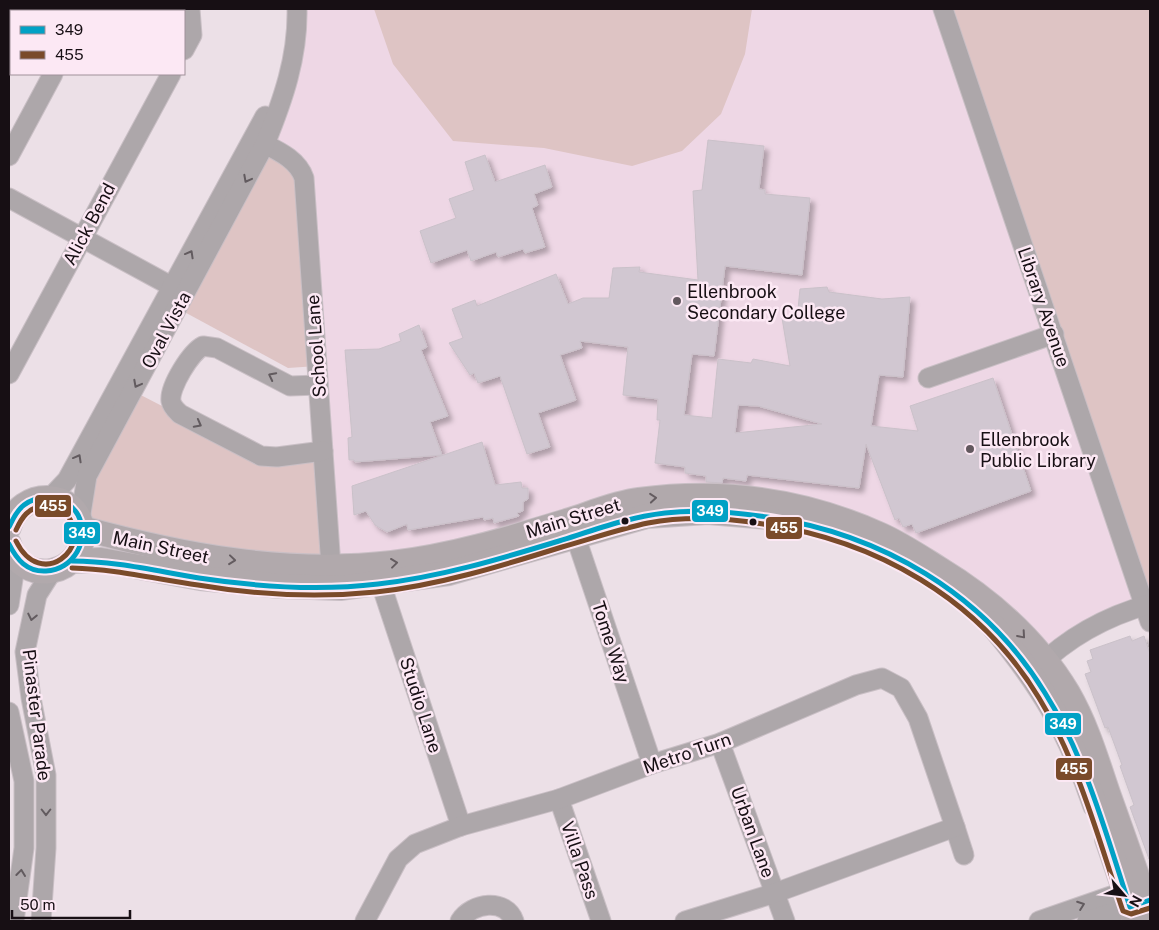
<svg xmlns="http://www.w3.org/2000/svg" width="1159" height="930" viewBox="0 0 1159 930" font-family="'Public Sans',sans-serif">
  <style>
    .built { fill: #eed7e5 }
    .green { fill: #dec4c4 }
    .building { fill: #d1c7d1; stroke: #cac1c9; fill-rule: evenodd; filter: url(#shadow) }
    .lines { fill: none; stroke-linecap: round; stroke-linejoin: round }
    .minor-casing { stroke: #c9bfc5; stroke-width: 21 }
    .major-casing { stroke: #c9bfc5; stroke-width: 26 }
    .minor { stroke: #ada7aa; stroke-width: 19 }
    .major { stroke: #b1a9ac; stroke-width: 24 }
    .bus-1-casing { stroke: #fce8f4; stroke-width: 9 }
    .bus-2-casing { stroke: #fce8f4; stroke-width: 9 }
    .bus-1 { stroke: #01a1c5; stroke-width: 5 }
    .bus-2 { stroke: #7a4b2a; stroke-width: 5 }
    .oneway { stroke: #625b5f }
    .oneway2 { stroke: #645c60 }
    .poi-dot { fill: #62585e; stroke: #fce8f4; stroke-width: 2 }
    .bus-dot { fill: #170f14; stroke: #fce8f4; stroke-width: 2 }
    .labels { text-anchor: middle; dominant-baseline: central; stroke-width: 5; stroke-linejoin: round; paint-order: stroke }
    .street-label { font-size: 18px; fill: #170f14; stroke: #fce8f4 }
    .poi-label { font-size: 18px; fill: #170f14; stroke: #fce8f4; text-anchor: start }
    .line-badge { stroke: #fce8f4; stroke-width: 2 }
    .badge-label { font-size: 14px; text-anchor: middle; font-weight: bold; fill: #fff }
  </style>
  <defs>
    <filter id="shadow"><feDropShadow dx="4.5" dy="4.5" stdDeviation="2.5" flood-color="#0004"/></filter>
  </defs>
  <rect width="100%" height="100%" fill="#ece0e7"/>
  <!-- built -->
  <path class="built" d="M297,9H943L1144,606L1054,655L948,580L847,531L781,516L750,511L331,567L304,178L265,144Z"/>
  <!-- green -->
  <g class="green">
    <path d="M374,9H752L745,54L721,114L682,151L632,166L544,148L453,141L393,64Z"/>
    <path d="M943,9H1150V604Z"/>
    <path d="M265,144L294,161L317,366L288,368L177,308Z"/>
    <path d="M133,391L253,453L323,451L331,567L82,528V500Z"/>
  </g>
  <!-- building -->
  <g class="building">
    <path d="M708,140L764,146L759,189L765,190V194L810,198L802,275L725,266L714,356L692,354L684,415L712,418L718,359L751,363L753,359L790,366L782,318L797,319L800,289L827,287L829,292L882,299L910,297L903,377L879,375L871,426L918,431L910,406L993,378L1031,491L916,533L912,524L903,527L899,518L895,520L866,444L859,488L747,475L746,481L723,478L722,483L706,482V476L685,473V467L655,463L660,420H657L658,399L623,395L628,347L580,341L582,348L560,355L576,400L538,413L550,447L527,454L500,376L478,383L474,373L470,375L449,343L463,338L452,309L475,300L477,306L556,274L568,304L583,298H609L613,268L640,267L639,272L698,280L693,191L702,190ZM738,405L758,406L822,424L735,433Z"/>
    <path d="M485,155L495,182L545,165L552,187L534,194L538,205L532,208L545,247L525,253L523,249L498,257L496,252L471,261L467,250L431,263L420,231L456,218L449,199L474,190L465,162Z"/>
    <path d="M419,325L427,347L421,350L448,416L430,422L442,455L355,462L354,460H349L348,438L352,437L345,350L379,349L401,341L399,334Z"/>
    <path d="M482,442L495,485L521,482L522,488H528V499L523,502V511L517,513L519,516L494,523L493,518L484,520L483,517L408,530L407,524L387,532L375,525L366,511L354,515L352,486Z"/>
    <path d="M1130,636L1132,641L1144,636L1150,654L1149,859L1130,807L1134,805L1120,766L1122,765L1108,727L1105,728L1085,674L1091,672L1087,661L1093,659L1090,650Z"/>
  </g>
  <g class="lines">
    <defs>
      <g id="minor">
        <path d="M943,9L1150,622"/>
        <path d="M84,11L85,9"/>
        <path d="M9,39L11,40"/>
        <path d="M184,50L192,35L190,9"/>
        <path d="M255,139C273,149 297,157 304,178L331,567"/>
        <path d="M9,156L53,74"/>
        <path d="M9,198L182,292"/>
        <path d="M9,374L171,74"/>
        <path d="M928,378L1054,334"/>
        <path d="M318,385L290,386L217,348L203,346C191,352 169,387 171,401C172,407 176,410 180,414L261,456L277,457L323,451"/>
        <path d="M50,498L67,480L265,116"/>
        <path d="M80,520L87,476L265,144C283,100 298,57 297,9"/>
        <path d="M571,523L652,764"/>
        <path d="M381,584L461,826"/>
        <path d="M9,605L16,560"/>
        <path d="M1036,669C1068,637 1107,616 1150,604"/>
        <path d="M9,712L24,781V848L14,921"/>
        <path d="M720,743L785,921"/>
        <path d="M559,799L601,921"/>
        <path d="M955,827L964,855"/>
        <path d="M41,921L46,848V775L31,698L25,652L37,595L51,573"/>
        <path d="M365,921L398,859L415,844L461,826L559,799L652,764L720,743L856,685L882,678L901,688L918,718L955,827L775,893L685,921"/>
        <path d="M460,921C472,902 506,898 514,921"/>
        <path d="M1039,921L1137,887"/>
        <path d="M1087,921L1142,903"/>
      </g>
      <g id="major">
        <path d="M9,527C19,488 77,488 82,529C88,575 22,589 9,544"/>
        <path d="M82,528C184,556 286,575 392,563C453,556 511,538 570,520C592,513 615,503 639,500C722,489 804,500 881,535C901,544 919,556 938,568C989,599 1037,641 1068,693C1087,726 1097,761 1109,796C1123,835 1137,874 1150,914"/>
        <path d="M72,561L101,560L200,578L280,586L340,588L449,573L647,516L708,512L769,517"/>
        <path d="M991,623C1042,684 1069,729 1095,805"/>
        <path d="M1107,839L1135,921"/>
      </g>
    </defs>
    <!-- minor casing -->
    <use href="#minor" class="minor-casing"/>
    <!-- major casing -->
    <use href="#major" class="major-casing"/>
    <!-- minor -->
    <use href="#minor" class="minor"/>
    <!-- major -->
    <use href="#major" class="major"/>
    <defs>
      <g id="bus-1">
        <path d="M9,527C13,519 16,511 24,505C40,493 68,497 78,515C91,540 73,570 46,571C27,572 17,560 9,544"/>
        <path d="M72,561C115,561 156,571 199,578C258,587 319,591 378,584C440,577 500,559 559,541C594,530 629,517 665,513C699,509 733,512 767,517C881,534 984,593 1045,693C1086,758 1106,834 1130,907L1150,900"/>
      </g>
      <g id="bus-2">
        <path d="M16,541C41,592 94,547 67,515C62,508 52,505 43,506C28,508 22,517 16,530"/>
        <path d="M72,568C115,569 156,579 198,585C257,595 317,598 376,592C440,585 501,566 562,547C591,539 619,529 648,523C686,516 725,518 763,524C875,540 979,598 1039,698C1079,764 1098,838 1123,911L1131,914L1150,908"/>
      </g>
    </defs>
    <!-- bus-1 casing -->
    <use href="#bus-1" class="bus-1-casing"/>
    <!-- bus-2 casing -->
    <use href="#bus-2" class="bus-2-casing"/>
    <!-- bus-1 -->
    <use href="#bus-1" class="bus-1"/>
    <!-- bus-2 -->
    <use href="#bus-2" class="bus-2"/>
  </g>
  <!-- one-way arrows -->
  <defs><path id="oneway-chevron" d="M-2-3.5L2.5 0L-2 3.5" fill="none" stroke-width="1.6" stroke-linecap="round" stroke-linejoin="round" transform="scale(1.25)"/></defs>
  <g class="oneway">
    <use href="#oneway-chevron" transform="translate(247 179) rotate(118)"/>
    <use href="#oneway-chevron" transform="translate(190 254) rotate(-61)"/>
    <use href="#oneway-chevron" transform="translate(272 376) rotate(-153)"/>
    <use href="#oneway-chevron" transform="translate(137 384) rotate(118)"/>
    <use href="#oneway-chevron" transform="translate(198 424) rotate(28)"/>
    <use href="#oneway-chevron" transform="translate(78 458) rotate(-61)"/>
    <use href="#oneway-chevron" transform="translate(32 617) rotate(102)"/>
    <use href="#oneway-chevron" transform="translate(46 812) rotate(90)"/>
    <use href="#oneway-chevron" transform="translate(21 873) rotate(-83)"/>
    <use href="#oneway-chevron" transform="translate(1081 905) rotate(-20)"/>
  </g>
  <g class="oneway2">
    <use href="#oneway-chevron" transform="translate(653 498) rotate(-5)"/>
    <use href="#oneway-chevron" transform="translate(232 560) rotate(6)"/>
    <use href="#oneway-chevron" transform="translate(394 563) rotate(-7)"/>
    <use href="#oneway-chevron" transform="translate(1022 635) rotate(49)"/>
  </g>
  <!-- markers -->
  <g class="poi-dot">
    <circle cx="677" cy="301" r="5"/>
    <circle cx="970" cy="449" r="5"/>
  </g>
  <g class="bus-dot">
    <circle cx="625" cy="521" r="4.5"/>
    <circle cx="753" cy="522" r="4.5"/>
  </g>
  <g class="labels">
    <!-- street labels -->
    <g class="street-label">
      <text transform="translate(89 224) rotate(-62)">Alick Bend</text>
      <text transform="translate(1044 307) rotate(71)">Library Avenue</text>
      <text transform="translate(166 330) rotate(-62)">Oval Vista</text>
      <text transform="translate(316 346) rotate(-94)">School Lane</text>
      <text transform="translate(573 518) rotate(-17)">Main Street</text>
      <text transform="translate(161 547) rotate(12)">Main Street</text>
      <text transform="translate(611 642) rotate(72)">Tome Way</text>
      <text transform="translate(421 705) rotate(72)">Studio Lane</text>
      <text transform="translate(37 715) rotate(83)">Pinaster Parade</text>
      <text transform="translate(687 753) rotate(-19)">Metro Turn</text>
      <text transform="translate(753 832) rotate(70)">Urban Lane</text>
      <text transform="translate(580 860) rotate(71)">Villa Pass</text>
    </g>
    <!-- poi labels -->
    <g class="poi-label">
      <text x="687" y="291">Ellenbrook<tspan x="687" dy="21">Secondary College</tspan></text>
      <text x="980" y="439">Ellenbrook<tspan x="980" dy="21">Public Library</tspan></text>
    </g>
  </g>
  <g class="line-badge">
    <rect x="34" y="494" width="38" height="24" rx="5" fill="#7a4b2a"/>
    <rect x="691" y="499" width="38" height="24" rx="5" fill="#01a1c5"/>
    <rect x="765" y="516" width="38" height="24" rx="5" fill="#7a4b2a"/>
    <rect x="63" y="521" width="38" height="24" rx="5" fill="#01a1c5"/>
    <rect x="1044" y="712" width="38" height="24" rx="5" fill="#01a1c5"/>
    <rect x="1055" y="757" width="38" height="24" rx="5" fill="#7a4b2a"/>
  </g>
  <g class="badge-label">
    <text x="53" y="511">455</text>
    <text x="710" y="516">349</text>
    <text x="784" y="533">455</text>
    <text x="82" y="538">349</text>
    <text x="1063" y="729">349</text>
    <text x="1074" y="774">455</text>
  </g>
  <!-- border -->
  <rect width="1159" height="930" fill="none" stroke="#170f14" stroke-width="20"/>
  <!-- legend -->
  <rect x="10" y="10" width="175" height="65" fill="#fce8f4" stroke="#a0919a"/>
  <rect x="20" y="26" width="25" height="8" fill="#01a1c5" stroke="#a0919a"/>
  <text x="55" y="35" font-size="15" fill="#170f14">349</text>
  <rect x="20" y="51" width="25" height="8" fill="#7a4b2a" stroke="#a0919a"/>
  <text x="55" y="60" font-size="15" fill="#170f14">455</text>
  <!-- north arrow -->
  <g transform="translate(1124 895) rotate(118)" stroke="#fce8f4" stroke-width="4" paint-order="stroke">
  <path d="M0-4L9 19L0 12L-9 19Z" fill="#170f14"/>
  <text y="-8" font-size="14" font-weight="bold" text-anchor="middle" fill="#170f14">N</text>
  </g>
  <!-- scale -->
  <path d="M12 910v8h118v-8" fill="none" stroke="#170f14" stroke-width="2.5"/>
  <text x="20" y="910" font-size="15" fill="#170f14" stroke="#fce8f4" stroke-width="4" paint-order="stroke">50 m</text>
</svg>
